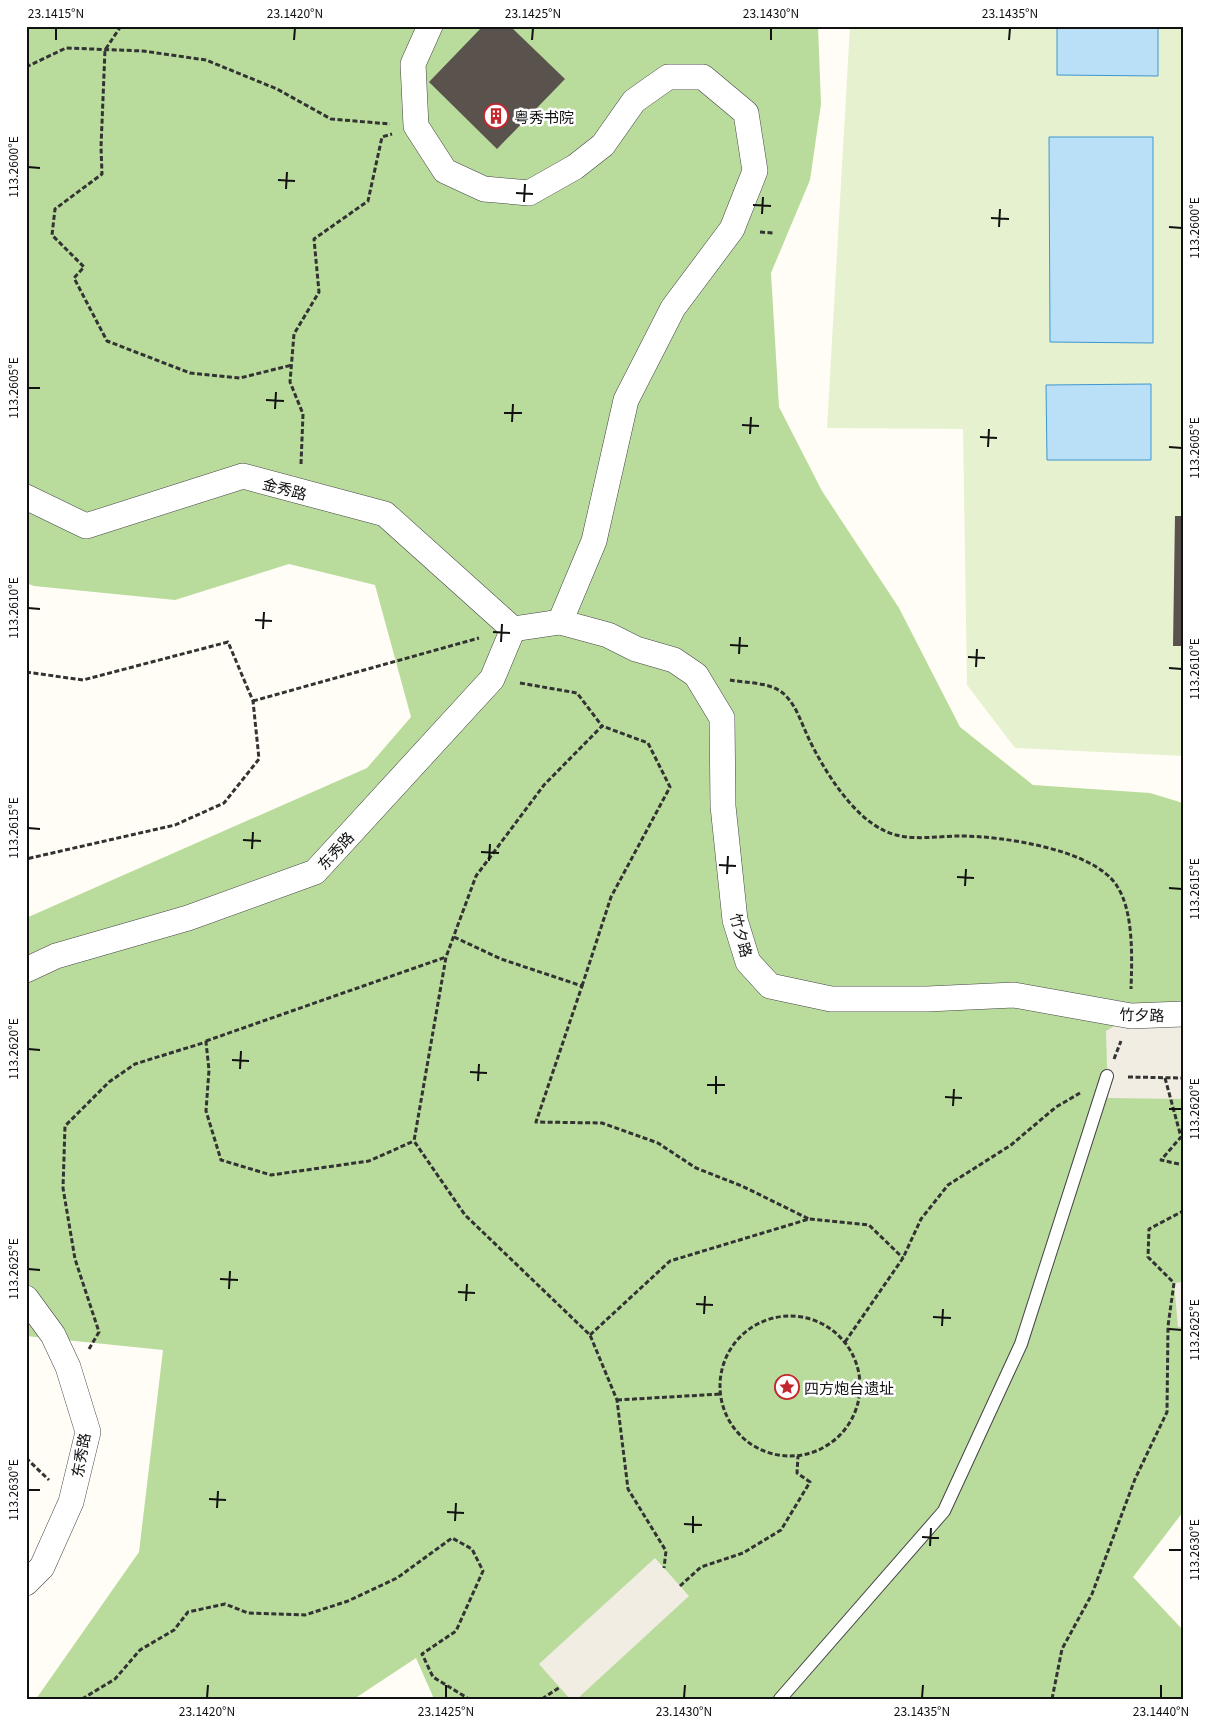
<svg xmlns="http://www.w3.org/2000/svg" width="1209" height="1725" viewBox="0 0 1209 1725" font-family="Georgia,'Noto Sans SC',serif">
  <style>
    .forest { fill: #b9dc9c }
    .pitch { fill: #e6f2cf }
    .plaza { fill: #f1ede2 }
    .water { fill: #b9e0f7; stroke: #3f96cf }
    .building { fill: #5a524d }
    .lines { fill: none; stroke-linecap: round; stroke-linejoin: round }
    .lane-casing { stroke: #444; stroke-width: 14 }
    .street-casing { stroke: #444; stroke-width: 26 }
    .path { stroke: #333; stroke-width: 3; stroke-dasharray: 5 2.5; stroke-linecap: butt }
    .lane { stroke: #fff; stroke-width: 12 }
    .street { stroke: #fff; stroke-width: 25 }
    .ticks { fill: none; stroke: #111; stroke-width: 2 }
    .labels { text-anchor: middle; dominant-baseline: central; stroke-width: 5; stroke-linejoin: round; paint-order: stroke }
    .poi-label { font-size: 15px; fill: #111; stroke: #fff; text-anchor: start }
    .street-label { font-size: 15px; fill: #111; stroke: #fff }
    .neatline { fill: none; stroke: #111; stroke-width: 2 }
    .ticks-label { font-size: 12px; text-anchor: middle; fill: #111 }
  </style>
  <rect width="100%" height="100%" fill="#fffdf5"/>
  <!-- forest -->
  <path class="forest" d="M26,26H818L821,104L810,180L771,273L779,407L822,491L899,608L960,727L1033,785L1150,793L1183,803V1512L1133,1577L1183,1630V1699H434L416,1658L354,1699H36L139,1552L163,1350L26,1336V918L367,768L411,717L375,585L289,564L175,600L34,586L26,583Z"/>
  <!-- pitch -->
  <path class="pitch" d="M850,26H1183V756L1015,748L967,685L963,429L827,428Z"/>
  <!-- plaza -->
  <g class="plaza">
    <path d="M1183,1014V1099L1108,1098L1106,1031L1131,1016Z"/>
    <path d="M1183,1282V1327H1178L1174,1283Z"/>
    <path d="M655,1558L689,1596L577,1699H570L539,1664Z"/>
  </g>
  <!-- water -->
  <g class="water">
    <path d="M1057,26H1158V76L1057,75Z"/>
    <path d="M1049,137H1153V343L1050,342Z"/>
    <path d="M1151,384V460H1047L1046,385Z"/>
  </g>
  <!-- building -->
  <g class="building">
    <path d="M483,26H510L565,79L497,149L429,82Z"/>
    <path d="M1175,516H1183V646H1173Z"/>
  </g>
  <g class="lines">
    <defs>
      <path id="lane" d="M780,1699L944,1511L1021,1344L1107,1076"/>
      <g id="street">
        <path d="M430,26L413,64L416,126L445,171L484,189L529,193L575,167L603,145L634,101L668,77H703L746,113L755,171L732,229L673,308L626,400L594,541L560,622"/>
        <path d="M26,497L86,526L243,476L385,514L513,629"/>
        <path d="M513,629L560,622L608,635L636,649L674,660L696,675L722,718L723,806L735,920L748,962L770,986L831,999H927L1014,995L1131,1016L1183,1014"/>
        <path d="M26,970L56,956L188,918L315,872L492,679L513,629"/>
        <path d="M26,1298L53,1335L68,1367L88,1432L71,1502L42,1567L26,1583"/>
      </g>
    </defs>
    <!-- lane casing -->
    <use href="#lane" class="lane-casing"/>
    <!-- street casing -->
    <use href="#street" class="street-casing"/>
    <!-- path -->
    <g class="path">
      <path d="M121,26L105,50L101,147L102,174L55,209L52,235L84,267L74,278L107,341L190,373L240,378L292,365"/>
      <path d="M26,67L66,48L143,51L206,60L277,89L331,119L390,124"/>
      <path d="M760,232L773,233"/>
      <path d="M301,464L303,414L290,382L294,334L319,292L314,239L368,201L382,137L392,134"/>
      <path d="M26,672L83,680L228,642L253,701L259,759L224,803L175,825L26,859"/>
      <path d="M730,680C746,683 771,682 784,694C796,705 801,722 808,737C823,769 852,816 885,831C908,842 936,836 960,836C1001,836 1094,849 1117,886C1134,912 1132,959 1131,989"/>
      <path d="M520,683L577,693L602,726L544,785L476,876L446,957L414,1141L465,1215L590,1335L617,1400L628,1489L666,1551L664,1568"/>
      <path d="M253,701L479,638"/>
      <path d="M454,937L501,959L582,986L536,1122L602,1123L658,1143L696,1168L742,1186L809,1219"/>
      <path d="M582,986L611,897L670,787L648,743L602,726"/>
      <path d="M206,1041L446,957"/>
      <path d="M1114,1059L1121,1041"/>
      <path d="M1128,1077L1183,1078"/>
      <path d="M1165,1078L1181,1137L1161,1160L1183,1165"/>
      <circle cx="790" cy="1386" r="70"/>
      <path d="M590,1335L670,1261L809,1219L869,1225L903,1258"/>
      <path d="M845,1342L903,1258L921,1219L948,1185L1011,1145L1056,1107L1080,1093"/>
      <path d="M89,1349L99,1332L75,1259L63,1188L65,1126L109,1082L135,1064L206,1042L209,1070L206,1111L221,1160L271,1175L369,1161L414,1141"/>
      <path d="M617,1400L721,1394"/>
      <path d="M26,1458L49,1480"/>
      <path d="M680,1586L701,1567L743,1553L781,1530L810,1482L797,1473L798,1456"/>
      <path d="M82,1699L115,1679L140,1650L174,1630L188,1612L225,1604L248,1613L305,1615L348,1601L397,1578L452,1538L472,1549L483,1571L456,1631L422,1654L433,1677L469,1699"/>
      <path d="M542,1699L560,1687"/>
      <path d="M1052,1699L1062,1649L1092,1594L1135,1479L1167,1412L1168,1326L1174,1283L1148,1257L1149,1229L1183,1211"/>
    </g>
    <!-- lane -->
    <use href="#lane" class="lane"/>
    <!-- street -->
    <use href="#street" class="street"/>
  </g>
  <!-- ticks -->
  <path class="ticks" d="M56,40V28M294,40L295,28M532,40L533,28M771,40V28M1009,40L1010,28M28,167L40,168M278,180L295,181M286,189L287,172M516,193L533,194M524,202L525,184M753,205L771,206M762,214L763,197M991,218L1009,219M999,227L1000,209M1169,227L1182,228M28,388H40M266,400L284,401M275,409L276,392M504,413H522M512,422L513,404M742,425L759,426M750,434L751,417M980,437L997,438M988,447L989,429M1169,447L1182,448M28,608L40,609M255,620L272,621M263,629L264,612M493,632L510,633M501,642L502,624M730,645L748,646M739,654L740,637M968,657L985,658M976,667L977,649M1169,668L1182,669M28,828L40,829M243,840L261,841M252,849L253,832M481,852L499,853M489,861L490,844M719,865L736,866M727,874L728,856M957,877L974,878M965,886L966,869M1169,888L1182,889M28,1049L40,1050M232,1060L249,1061M240,1069L241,1051M470,1072L487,1073M478,1081L479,1064M707,1085H725M716,1094V1076M945,1097L962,1098M953,1106L954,1089M1169,1109H1182M28,1269L40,1270M220,1279L238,1280M229,1289L230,1271M458,1292L475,1293M466,1301L467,1284M696,1304L713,1305M704,1314L705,1296M933,1317L951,1318M942,1326L943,1309M1169,1329L1182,1330M28,1490H40M209,1499L226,1500M217,1508L218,1491M447,1512L464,1513M455,1521L456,1503M684,1524L702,1525M693,1533V1516M922,1537L939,1538M930,1546L931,1528M1169,1550H1182M207,1698L208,1685M446,1698V1685M684,1698L685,1685M922,1698L923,1685M1161,1698V1685"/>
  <!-- icons -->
  <defs>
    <symbol id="building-ring" viewBox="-11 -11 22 22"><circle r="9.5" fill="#fff" stroke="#c4262e" stroke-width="1.5"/><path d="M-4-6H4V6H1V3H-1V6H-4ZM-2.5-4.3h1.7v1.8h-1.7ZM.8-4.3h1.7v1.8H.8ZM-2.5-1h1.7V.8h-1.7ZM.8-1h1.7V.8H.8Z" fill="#c4262e"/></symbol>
    <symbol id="sight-ring" viewBox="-11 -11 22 22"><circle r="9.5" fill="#fff" stroke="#c4262e" stroke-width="1.5"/><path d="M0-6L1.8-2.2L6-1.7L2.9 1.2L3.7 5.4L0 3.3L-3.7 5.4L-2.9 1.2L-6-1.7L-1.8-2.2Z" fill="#c4262e"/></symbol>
  </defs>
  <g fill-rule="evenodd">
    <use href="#building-ring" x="482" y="102" width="28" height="28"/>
    <use href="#sight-ring" x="773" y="1373" width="28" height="28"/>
  </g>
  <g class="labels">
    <!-- poi labels -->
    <g class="poi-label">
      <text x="514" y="116">粤秀书院</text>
      <text x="804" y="1387">四方炮台遗址</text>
    </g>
    <!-- street labels -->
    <g class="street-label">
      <text transform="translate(285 488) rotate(15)">金秀路</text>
      <text transform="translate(335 850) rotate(-47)">东秀路</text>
      <text transform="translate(742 935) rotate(75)">竹夕路</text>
      <text transform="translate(1142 1014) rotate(2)">竹夕路</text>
      <text transform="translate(80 1455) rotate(-80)">东秀路</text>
    </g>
  </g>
  <!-- border -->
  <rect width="1209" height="1725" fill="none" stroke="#ffffff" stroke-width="55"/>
  <rect x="28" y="28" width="1154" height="1670" class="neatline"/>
  <g class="ticks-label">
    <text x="56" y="18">23.1415°N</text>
    <text x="295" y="18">23.1420°N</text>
    <text x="533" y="18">23.1425°N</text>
    <text x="771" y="18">23.1430°N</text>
    <text x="1010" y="18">23.1435°N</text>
    <text transform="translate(14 167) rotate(-90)" y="4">113.2600°E</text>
    <text transform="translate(1195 228) rotate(-90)" y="4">113.2600°E</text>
    <text transform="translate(14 388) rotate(-90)" y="4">113.2605°E</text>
    <text transform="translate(1195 448) rotate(-90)" y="4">113.2605°E</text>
    <text transform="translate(14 608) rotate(-90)" y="4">113.2610°E</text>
    <text transform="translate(1195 669) rotate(-90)" y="4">113.2610°E</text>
    <text transform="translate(14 828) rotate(-90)" y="4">113.2615°E</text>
    <text transform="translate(1195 889) rotate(-90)" y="4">113.2615°E</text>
    <text transform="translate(14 1049) rotate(-90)" y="4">113.2620°E</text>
    <text transform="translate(1195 1109) rotate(-90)" y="4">113.2620°E</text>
    <text transform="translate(14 1269) rotate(-90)" y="4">113.2625°E</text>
    <text transform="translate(1195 1330) rotate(-90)" y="4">113.2625°E</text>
    <text transform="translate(14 1490) rotate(-90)" y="4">113.2630°E</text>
    <text transform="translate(1195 1550) rotate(-90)" y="4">113.2630°E</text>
    <text x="207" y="1716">23.1420°N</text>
    <text x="446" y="1716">23.1425°N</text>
    <text x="684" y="1716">23.1430°N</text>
    <text x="922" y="1716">23.1435°N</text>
    <text x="1161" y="1716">23.1440°N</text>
  </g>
</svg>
